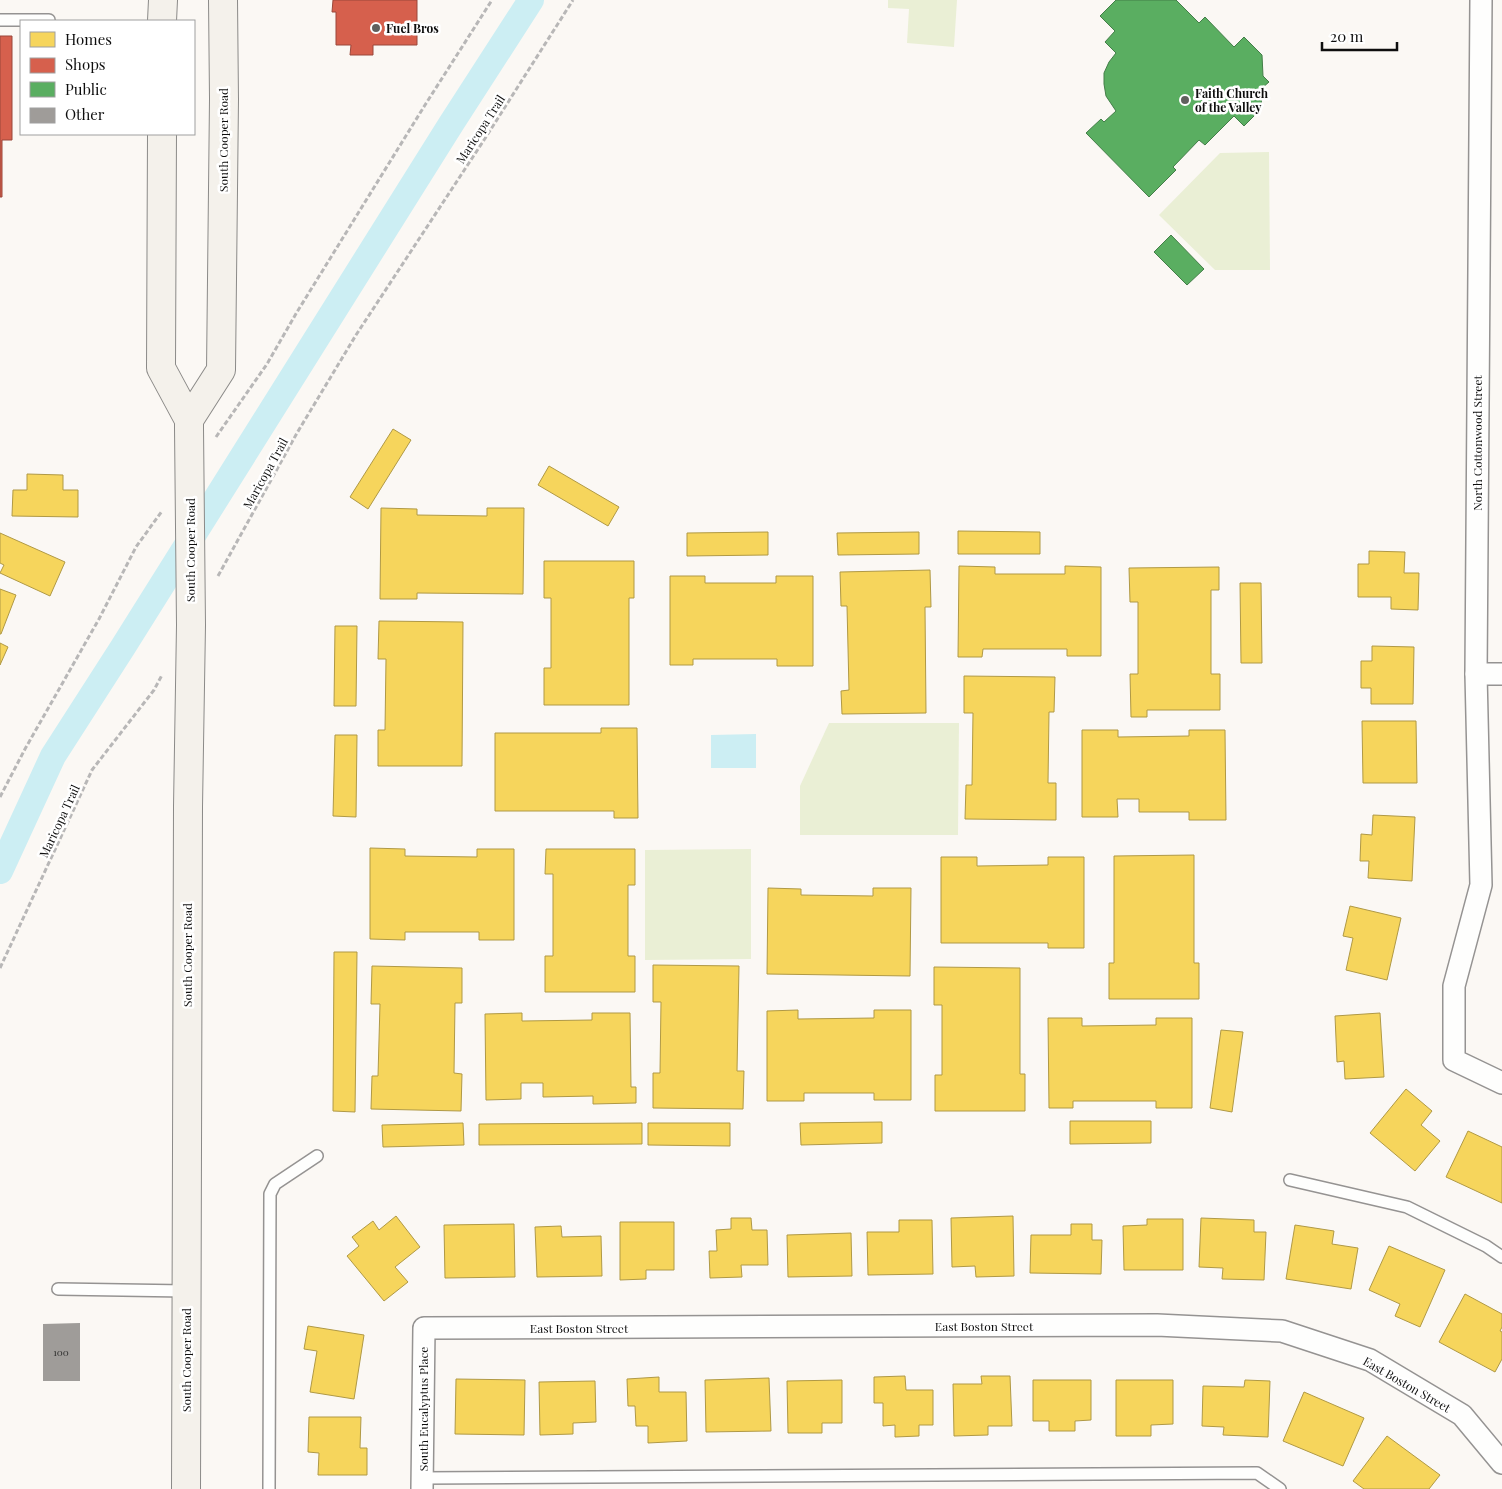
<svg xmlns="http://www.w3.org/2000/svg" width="1502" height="1489" viewBox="0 0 1502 1489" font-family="'Playfair Display',serif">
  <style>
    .green { fill: #eaefd5 }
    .water { fill: #cceef3 }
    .homes { fill: #f6d55c; stroke: #b09945 }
    .shops { fill: #d6604d; stroke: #9a473a }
    .public { fill: #5aae61; stroke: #437e48 }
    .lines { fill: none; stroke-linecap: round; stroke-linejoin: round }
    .canal { stroke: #cceef3; stroke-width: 26 }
    .building { fill: #9f9c99 }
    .lane-casing { stroke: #959392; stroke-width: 14 }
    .street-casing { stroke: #959392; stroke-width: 24 }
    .secondary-casing { stroke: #8b8a88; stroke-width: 30 }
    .path { stroke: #b8b7b7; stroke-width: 3; stroke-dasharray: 5 2.5; stroke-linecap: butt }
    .lane { stroke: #fefefd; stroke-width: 11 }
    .street { stroke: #fefefd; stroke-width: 21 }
    .secondary { stroke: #f4f1eb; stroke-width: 28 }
    .poi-dot { fill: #61605e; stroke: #fff; stroke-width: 2 }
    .labels { text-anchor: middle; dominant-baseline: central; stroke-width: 5; stroke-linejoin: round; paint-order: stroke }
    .number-label { font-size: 10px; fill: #323231 }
    .poi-label { font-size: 12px; font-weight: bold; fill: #0e0e0e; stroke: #fff; text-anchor: start }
    .street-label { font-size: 12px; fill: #0e0e0e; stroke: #fff }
  </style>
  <rect width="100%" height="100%" fill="#fbf8f4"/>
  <!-- green -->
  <g class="green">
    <path d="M888,0H957L954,47L907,43L909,9L888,8Z"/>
    <path d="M1269,152L1270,270H1215L1159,215L1220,153Z"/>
    <path d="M829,723H959L958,835H800V786Z"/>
    <path d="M751,849V959L645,960V850Z"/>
  </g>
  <!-- water -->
  <path class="water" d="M756,734V768H711V735Z"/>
  <!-- homes -->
  <g class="homes">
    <path d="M393,429L411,440L368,509L350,497Z"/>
    <path d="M549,466L619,507L608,526L538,485Z"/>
    <path d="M27,474L63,475V490H78V517L12,516L13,490H27Z"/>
    <path d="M381,508L417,509V515L487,516V508H524L523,594L417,593V599H380Z"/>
    <path d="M958,531L1040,532V554H958Z"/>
    <path d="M768,532V555L687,556V533Z"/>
    <path d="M919,532V554L838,555L837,533Z"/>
    <path d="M0,533L65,562L50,596L0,573L4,565L0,563Z"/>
    <path d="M1369,551L1405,552L1404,573H1419L1418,610L1391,609V597H1358V564H1369Z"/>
    <path d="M544,561H634V598H629V705H544V668H551V598H544Z"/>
    <path d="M959,566L995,567V574H1065V566L1101,567V656H1067V649H983L982,657H958Z"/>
    <path d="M1219,567V590H1211V674H1220V710H1147V717H1131L1130,674H1138V602H1130L1129,568Z"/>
    <path d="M930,570L931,607H925L926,713L842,714L841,691L849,690L847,606H841L840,572Z"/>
    <path d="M670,576H705V583H776V576H813V666H777V659H693V665H670Z"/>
    <path d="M1240,583H1261L1262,663H1241Z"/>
    <path d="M0,589L16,595L1,634H0Z"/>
    <path d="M379,621L463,622L462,766H378V730H385L386,659H378Z"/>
    <path d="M335,626H357L356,706H334Z"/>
    <path d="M0,643L8,647L0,665Z"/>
    <path d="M1372,646L1414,647L1413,704H1371V688H1361V661H1372Z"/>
    <path d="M964,676L1055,677L1054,712H1049L1048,783H1056V820L965,819L966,785H972L973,713H964Z"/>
    <path d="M1362,721H1416L1417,783H1363Z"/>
    <path d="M601,728H637L638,818H614V811H495V733H601Z"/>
    <path d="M1082,730H1118V737L1189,736V730H1225L1226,820H1189V812H1139V799H1117L1118,817H1082Z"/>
    <path d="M335,735H357L356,817L333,816Z"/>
    <path d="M1373,815L1415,817L1412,881L1368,878L1369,861H1360L1361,834L1372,835Z"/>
    <path d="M370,848L405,849V856L477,857V849H514V940H479V932H405V940L370,939Z"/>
    <path d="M546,849H635V885H628V956H635V992H545V956H553V874H545Z"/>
    <path d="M1194,855V963H1199V999H1109V963H1114V856Z"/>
    <path d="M941,857H977V866L1048,865V857H1084V948H1048V943H941Z"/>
    <path d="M768,888L801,889V895L873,896V888H911L910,976L767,974Z"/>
    <path d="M1350,906L1401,918L1387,980L1346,970L1353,938L1343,936Z"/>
    <path d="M334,952H357L355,1112L333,1111Z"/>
    <path d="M653,965L739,966L737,1071H744L743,1109L653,1108V1073H660L661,1002H653Z"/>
    <path d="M372,966L462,968V1003H455L454,1073L462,1074L461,1111L371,1109L372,1076H378L380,1004H371Z"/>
    <path d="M934,967L1020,968V1074H1025V1111H935V1075H942V1005H934Z"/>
    <path d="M798,1010V1019L874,1018V1010H911V1100H874V1093H804V1101H767V1011Z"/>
    <path d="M522,1013V1021L592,1020V1013H630L631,1087H636V1103L593,1104V1096L543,1097V1083H521V1099L486,1100L485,1014Z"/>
    <path d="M1380,1013L1384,1077L1345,1079L1344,1061L1337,1062L1335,1016Z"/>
    <path d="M1048,1018H1082V1026L1156,1025V1018H1192V1108H1156V1101H1073V1108H1049Z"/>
    <path d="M1221,1030L1243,1032L1232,1112L1210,1108Z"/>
    <path d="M1406,1089L1432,1111L1421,1125L1440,1141L1415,1171L1370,1133Z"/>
    <path d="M1070,1121H1151V1143L1070,1144Z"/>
    <path d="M882,1122V1143L801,1145L800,1123Z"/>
    <path d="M463,1123L464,1145L383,1147L382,1125Z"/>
    <path d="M642,1123V1144L479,1145V1124Z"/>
    <path d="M648,1123H730V1146L648,1145Z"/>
    <path d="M1468,1131L1502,1147V1203L1446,1177Z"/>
    <path d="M396,1216L420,1247L395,1267L408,1282L384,1301L347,1256L359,1246L352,1237L373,1221L379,1230Z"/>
    <path d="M1013,1216L1014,1276L976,1277L975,1266L952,1267L951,1218Z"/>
    <path d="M731,1218H751L752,1230H767L768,1265H741L742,1277L710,1278L709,1251H717L716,1230L731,1229Z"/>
    <path d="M1201,1218L1254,1220V1232H1266L1264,1280L1222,1279L1223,1268L1199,1267Z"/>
    <path d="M1147,1219H1183V1270H1124L1123,1226L1147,1225Z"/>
    <path d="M899,1220H932L933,1274L868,1275L867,1232H899Z"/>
    <path d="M620,1222H674V1270H646V1279L620,1280Z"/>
    <path d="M514,1224L515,1277L445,1278L444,1225Z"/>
    <path d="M1071,1224H1092V1240H1102L1101,1274L1030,1273L1031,1235H1071Z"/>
    <path d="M1295,1225L1334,1231L1332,1244L1358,1248L1351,1289L1286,1279Z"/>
    <path d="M561,1226L562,1237L601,1236L602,1276L537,1277L535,1227Z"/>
    <path d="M851,1233L852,1276L788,1277L787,1235Z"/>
    <path d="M1389,1246L1445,1270L1420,1327L1395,1316L1400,1304L1369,1290Z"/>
    <path d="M1465,1294L1502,1314V1327L1500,1331L1502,1332V1359L1495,1372L1439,1342Z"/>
    <path d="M308,1326L364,1335L354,1399L310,1392L317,1351L304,1349Z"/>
    <path d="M905,1376L906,1390H933V1425H919V1436L895,1437V1425L883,1426V1403H874V1377Z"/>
    <path d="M981,1376H1010L1012,1426H988V1435L954,1436L953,1384H982Z"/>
    <path d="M659,1377V1392H686L687,1441L648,1443V1426H636L635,1406H628L627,1379Z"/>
    <path d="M769,1378L771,1431L706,1432L705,1380Z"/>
    <path d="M456,1379L525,1380L524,1435L455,1434Z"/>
    <path d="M842,1380V1423H822V1433H788L787,1381Z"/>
    <path d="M1033,1380H1091V1420L1075,1421V1431H1049V1421H1033Z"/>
    <path d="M1116,1380H1173V1424L1151,1425V1436H1116Z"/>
    <path d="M1245,1380L1270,1381L1268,1437L1223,1435L1224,1427L1202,1426L1203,1386L1244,1387Z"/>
    <path d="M595,1381L596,1422L573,1423V1434L540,1435L539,1382Z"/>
    <path d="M1304,1392L1364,1418L1343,1466L1283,1441Z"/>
    <path d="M309,1417H361L360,1448H367V1475H318L319,1453L308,1452Z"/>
    <path d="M1387,1436L1440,1475L1429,1489H1364L1353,1481Z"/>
  </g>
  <!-- shops -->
  <g class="shops">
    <path d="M333,0H417V45H373V55H350L351,45H336V12H332Z"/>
    <path d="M0,36H12V140H2V197H0Z"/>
  </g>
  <!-- public -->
  <g class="public">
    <path d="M1116,0H1176L1199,23L1205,17L1234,47L1244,37L1262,55L1263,76L1269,82L1262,88L1261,109L1244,126L1234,116L1205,145L1199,140L1173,167L1176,170L1149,197L1086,133L1101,119L1104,122L1116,111L1106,96L1104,84V73L1109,62L1116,53L1105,42L1115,31L1100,16Z"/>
    <path d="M1171,235L1204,269L1187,285L1154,252Z"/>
  </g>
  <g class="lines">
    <!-- canal -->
    <path class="canal" d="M0,871L53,756L123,647L451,124L531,0"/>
  </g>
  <!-- building -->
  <path class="building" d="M80,1323V1381H43V1324Z"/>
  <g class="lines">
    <defs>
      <g id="lane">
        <path d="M0,20H49"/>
        <path d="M1290,1180L1407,1207L1486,1246L1502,1257"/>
        <path d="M58,1289L186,1291"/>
        <path d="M423,1478L1257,1473L1280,1489"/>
        <path d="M269,1489L270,1194L275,1184L317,1156"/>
      </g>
      <g id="street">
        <path d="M1481,0L1476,674L1481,885L1454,986V1060L1502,1083"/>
        <path d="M1476,674H1502"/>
        <path d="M422,1489L424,1328L1157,1325L1282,1331L1370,1360L1462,1415L1502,1463"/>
      </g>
      <g id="secondary">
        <path d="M162,21L163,0"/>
        <path d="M162,134L161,368L189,420V428L191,625L188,807L186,1489"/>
        <path d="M189,420L221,370L224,99L223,0"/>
      </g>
    </defs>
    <!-- lane casing -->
    <use href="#lane" class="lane-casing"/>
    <!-- street casing -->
    <use href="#street" class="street-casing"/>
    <!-- secondary casing -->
    <use href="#secondary" class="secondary-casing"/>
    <!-- path -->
    <g class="path">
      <path d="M216,437L267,364L297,312L425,105L492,0"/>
      <path d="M218,576L297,433L356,335L484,140L573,0"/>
      <path d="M0,797L25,749L99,619L136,547L162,511"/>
      <path d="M0,968L92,770L154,690L162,675"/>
    </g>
    <!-- lane -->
    <use href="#lane" class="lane"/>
    <!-- street -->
    <use href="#street" class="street"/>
    <!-- secondary -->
    <use href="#secondary" class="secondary"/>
  </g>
  <!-- markers -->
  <g class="poi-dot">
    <circle cx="376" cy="28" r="5"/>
    <circle cx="1185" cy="100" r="5"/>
  </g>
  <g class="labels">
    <!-- number labels -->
    <g class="number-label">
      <text x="61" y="1352">100</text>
    </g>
    <!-- poi labels -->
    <g class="poi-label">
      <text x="386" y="28">Fuel Bros</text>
      <text x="1195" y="93">Faith Church<tspan x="1195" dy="14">of the Valley</tspan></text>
    </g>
    <!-- street labels -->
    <g class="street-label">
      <text transform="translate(480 129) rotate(-57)">Maricopa Trail</text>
      <text transform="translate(223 140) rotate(-90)">South Cooper Road</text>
      <text transform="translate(1477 443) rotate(-90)">North Cottonwood Street</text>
      <text transform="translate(265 473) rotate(-61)">Maricopa Trail</text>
      <text transform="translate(190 550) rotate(-90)">South Cooper Road</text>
      <text transform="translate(59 821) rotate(-65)">Maricopa Trail</text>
      <text transform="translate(187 955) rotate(-90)">South Cooper Road</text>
      <text x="984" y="1326">East Boston Street</text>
      <text x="579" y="1328">East Boston Street</text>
      <text transform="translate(186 1360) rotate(-90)">South Cooper Road</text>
      <text transform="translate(1407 1384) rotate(30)">East Boston Street</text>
      <text transform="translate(423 1409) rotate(-90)">South Eucalyptus Place</text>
    </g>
  </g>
  <!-- legend -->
  <rect x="20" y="20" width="175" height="115" fill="#ffffff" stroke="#9f9f9f"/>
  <rect x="30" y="32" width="25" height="15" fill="#f6d55c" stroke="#9f9f9f"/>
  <text x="65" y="45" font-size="15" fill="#0e0e0e">Homes</text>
  <rect x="30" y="58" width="25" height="15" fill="#d6604d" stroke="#9f9f9f"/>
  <text x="65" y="70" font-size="15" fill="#0e0e0e">Shops</text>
  <rect x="30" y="82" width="25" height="15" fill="#5aae61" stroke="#9f9f9f"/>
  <text x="65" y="95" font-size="15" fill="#0e0e0e">Public</text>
  <rect x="30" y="108" width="25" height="15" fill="#9f9c99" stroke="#9f9f9f"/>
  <text x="65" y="120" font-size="15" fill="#0e0e0e">Other</text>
  <!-- scale -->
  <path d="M1322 42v8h75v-8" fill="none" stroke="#0e0e0e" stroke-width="2.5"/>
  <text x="1330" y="42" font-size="15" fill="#0e0e0e" stroke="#ffffff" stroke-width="4" paint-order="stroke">20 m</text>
</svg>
